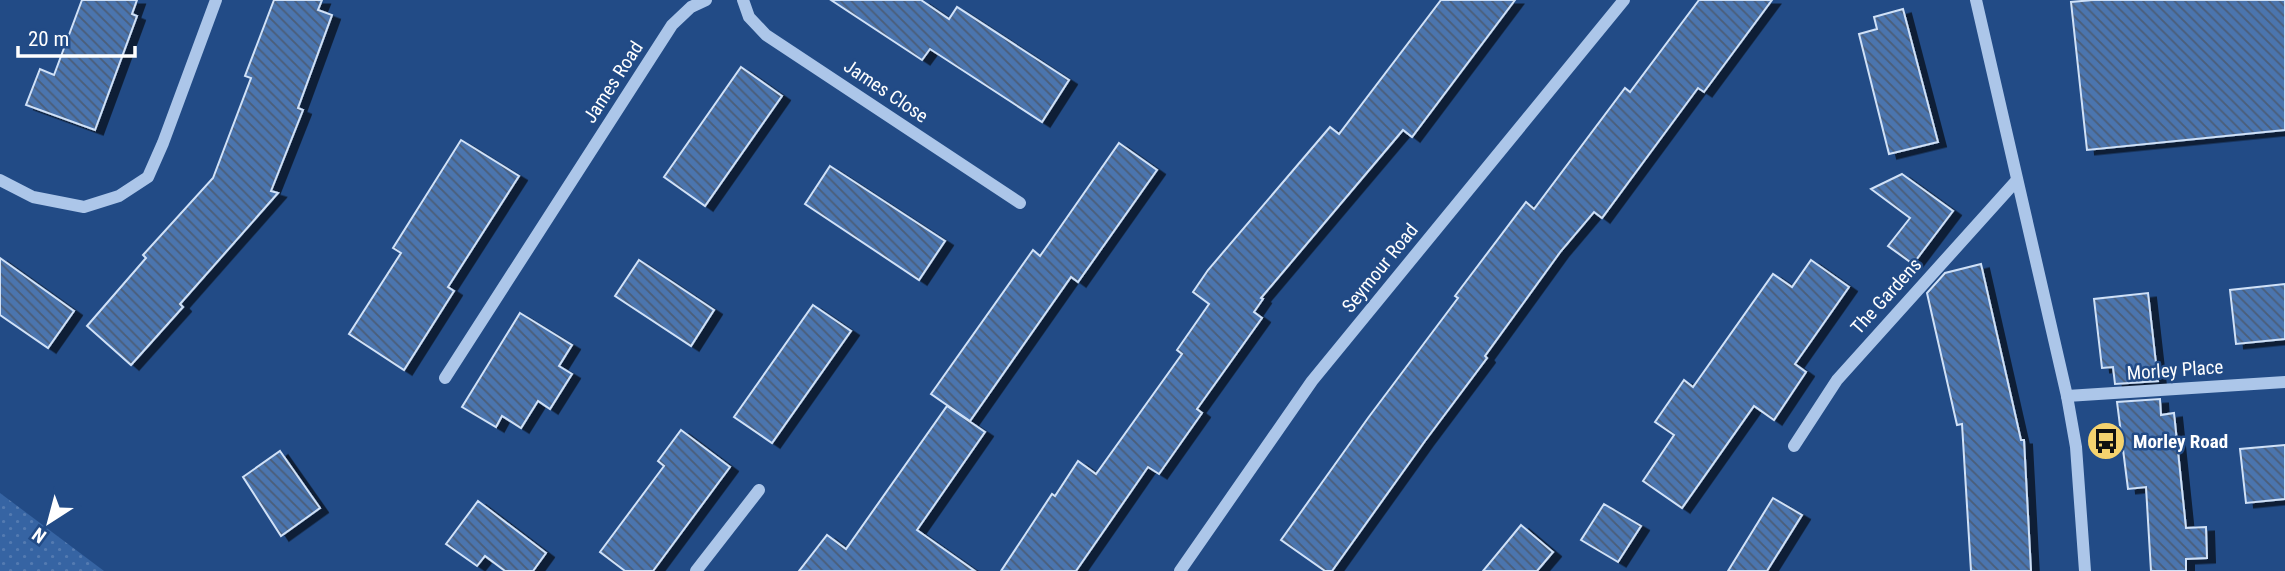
<svg xmlns="http://www.w3.org/2000/svg" width="2285" height="571" viewBox="0 0 2285 571" font-family="'Roboto Condensed',sans-serif">
  <style>
    .grass { fill: url(#grass-dots) }
    .building { fill: url(#building-back-hatch); stroke: #d0e1f7; stroke-width: 2; filter: url(#shadow) }
    .lines { fill: none; stroke-linecap: round; stroke-linejoin: round }
    .minor { stroke: #acc6e9; stroke-width: 12 }
    .labels { text-anchor: middle; dominant-baseline: central; stroke-width: 5; stroke-linejoin: round; paint-order: stroke }
    .street-label { font-size: 19px; fill: #fff; stroke: #224b86 }
    .poi-label { font-size: 19px; font-weight: bold; fill: #fff; stroke: #224b86; text-anchor: start }
  </style>
  <defs>
    <pattern id="grass-dots" width="8" height="8" patternUnits="userSpaceOnUse" patternTransform="scale(1.75)"><rect width="8" height="8" fill="#3664a3"/><path d="M2 2h.1M6 6h.1" fill="none" stroke="#547bb1" stroke-width="1.8" stroke-linecap="round"/></pattern>
    <pattern id="building-back-hatch" width="6" height="6" patternUnits="userSpaceOnUse" patternTransform="scale(1.75)"><rect width="6" height="6" fill="#4b74ae"/><path d="M-1 5l2 2M0 0l6 6M5-1l2 2" fill="none" stroke="#4c5e78"/></pattern>
    <filter id="shadow"><feDropShadow dx="8" dy="4.5" stdDeviation="0" flood-color="#0009"/></filter>
  </defs>
  <rect width="100%" height="100%" fill="#224b86"/>
  <!-- grass -->
  <path class="grass" d="M0,493L104,571H0Z"/>
  <!-- building -->
  <g class="building">
    <path d="M82,0H137L132,14L137,16L95,130L26,105L40,69L54,75Z"/>
    <path d="M274,0H322L318,10L332,15L298,108L303,110L271,191L278,193L180,304L183,307L131,365L87,326L146,258L143,255L213,178L251,78L245,76Z"/>
    <path d="M831,0H921L949,19L957,7L1069,80L1042,122L930,49L922,60Z"/>
    <path d="M1441,0H1515L1412,137L1403,130L1261,298L1263,299L1254,312L1262,318L1197,409L1202,413L1159,474L1148,467L1076,571H1001L1052,494L1055,496L1078,461L1096,474L1182,354L1177,350L1209,304L1193,292L1208,270L1330,127L1339,134Z"/>
    <path d="M1699,0H1772L1704,92L1698,88L1602,218L1594,212L1561,251L1485,356L1487,358L1425,441L1332,571H1325L1281,540L1368,418L1458,298L1455,296L1526,202L1534,209L1625,88L1630,92Z"/>
    <path d="M2093,0H2285V130L2087,150L2071,2Z"/>
    <path d="M1903,9L1938,142L1889,154L1859,34L1877,29L1874,17Z"/>
    <path d="M741,67L782,96L705,206L664,177Z"/>
    <path d="M461,140L519,176L448,287L454,291L404,370L349,334L401,253L393,248Z"/>
    <path d="M1119,143L1157,170L1078,282L1071,277L970,421L931,394L1033,250L1040,256Z"/>
    <path d="M830,166L945,241L919,280L805,204Z"/>
    <path d="M1902,174L1953,211L1913,264L1888,246L1910,218L1871,189Z"/>
    <path d="M0,258L74,311L48,348L0,315Z"/>
    <path d="M639,260L714,310L691,346L615,296Z"/>
    <path d="M1811,260L1849,287L1795,364L1806,372L1774,420L1754,406L1682,508L1643,481L1674,435L1655,422L1684,380L1693,387L1773,274L1792,287Z"/>
    <path d="M1981,264L2021,440H2024L2031,571H1971L1962,424L1957,425L1927,293L1945,273Z"/>
    <path d="M2285,284V339L2236,344L2230,290Z"/>
    <path d="M2148,293L2158,381L2115,384L2113,367L2102,368L2094,299Z"/>
    <path d="M813,305L851,331L772,443L734,417Z"/>
    <path d="M520,313L572,345L559,366L572,374L550,409L538,401L521,428L502,416L496,427L462,407Z"/>
    <path d="M2160,399L2161,415L2174,413L2186,528L2206,527L2207,558L2186,559V571H2151L2146,487L2128,489L2117,402Z"/>
    <path d="M947,406L985,432L917,530L975,571H799L827,535L846,549Z"/>
    <path d="M681,430L730,467L653,571H625L600,552L664,466L658,461Z"/>
    <path d="M2285,445V499L2246,503L2240,449Z"/>
    <path d="M280,451L320,508L281,536L243,477Z"/>
    <path d="M1773,498L1802,515L1767,571H1728Z"/>
    <path d="M478,501L546,553L533,571H505L485,556L477,566L446,544Z"/>
    <path d="M1604,504L1641,526L1618,562L1581,540Z"/>
    <path d="M1521,525L1553,552L1537,571H1483Z"/>
  </g>
  <g class="lines">
    <!-- minor -->
    <g class="minor">
      <path d="M743,0L749,17L766,35L1020,203"/>
      <path d="M1976,0L2067,396L2076,447L2085,571"/>
      <path d="M0,180L33,197L84,207L119,196L148,177L163,143L216,0"/>
      <path d="M445,378L672,25L691,7L706,0"/>
      <path d="M2067,396L2285,382"/>
      <path d="M1794,446L1837,380L2017,180"/>
      <path d="M696,571L759,490"/>
      <path d="M1180,571L1312,381L1624,0"/>
    </g>
  </g>
  <!-- icons -->
  <defs>
    <symbol id="bus-disc" viewBox="-11 -11 22 22"><circle r="9.5" fill="#f5d26e" stroke="#224b86"/><path d="M-5-6H5V4H4V6H2V4H-2V6H-4V4H-5ZM-3.5-4V0h7V-4ZM-3.5 1.2v1.5H-2V1.2ZM2 1.2v1.5H3.5V1.2Z" fill="#111"/></symbol>
  </defs>
  <g fill-rule="evenodd">
    <use href="#bus-disc" x="2084" y="419" width="44" height="44"/>
  </g>
  <g class="labels">
    <!-- street labels -->
    <g class="street-label">
      <text transform="translate(613 82) rotate(-57)">James Road</text>
      <text transform="translate(886 91) rotate(34)">James Close</text>
      <text transform="translate(1380 268) rotate(-51)">Seymour Road</text>
      <text transform="translate(1886 296) rotate(-48)">The Gardens</text>
      <text transform="translate(2175 370) rotate(-4)">Morley Place</text>
    </g>
    <!-- poi labels -->
    <g class="poi-label">
      <text x="2133" y="441">Morley Road</text>
    </g>
  </g>
  <!-- north arrow -->
  <g transform="translate(49 522) rotate(216)" stroke="#224b86" stroke-width="5" paint-order="stroke">
  <path d="M0-5L12 26L0 18L-12 26Z" fill="#ffffff"/>
  <text y="-10" font-size="19" font-weight="bold" text-anchor="middle" fill="#ffffff">N</text>
  </g>
  <!-- scale -->
  <path d="M18 46v10h117v-10" fill="none" stroke="#ffffff" stroke-width="3.5"/>
  <text x="28" y="46" font-size="21" fill="#ffffff" stroke="#224b86" stroke-width="5" paint-order="stroke">20 m</text>
</svg>
